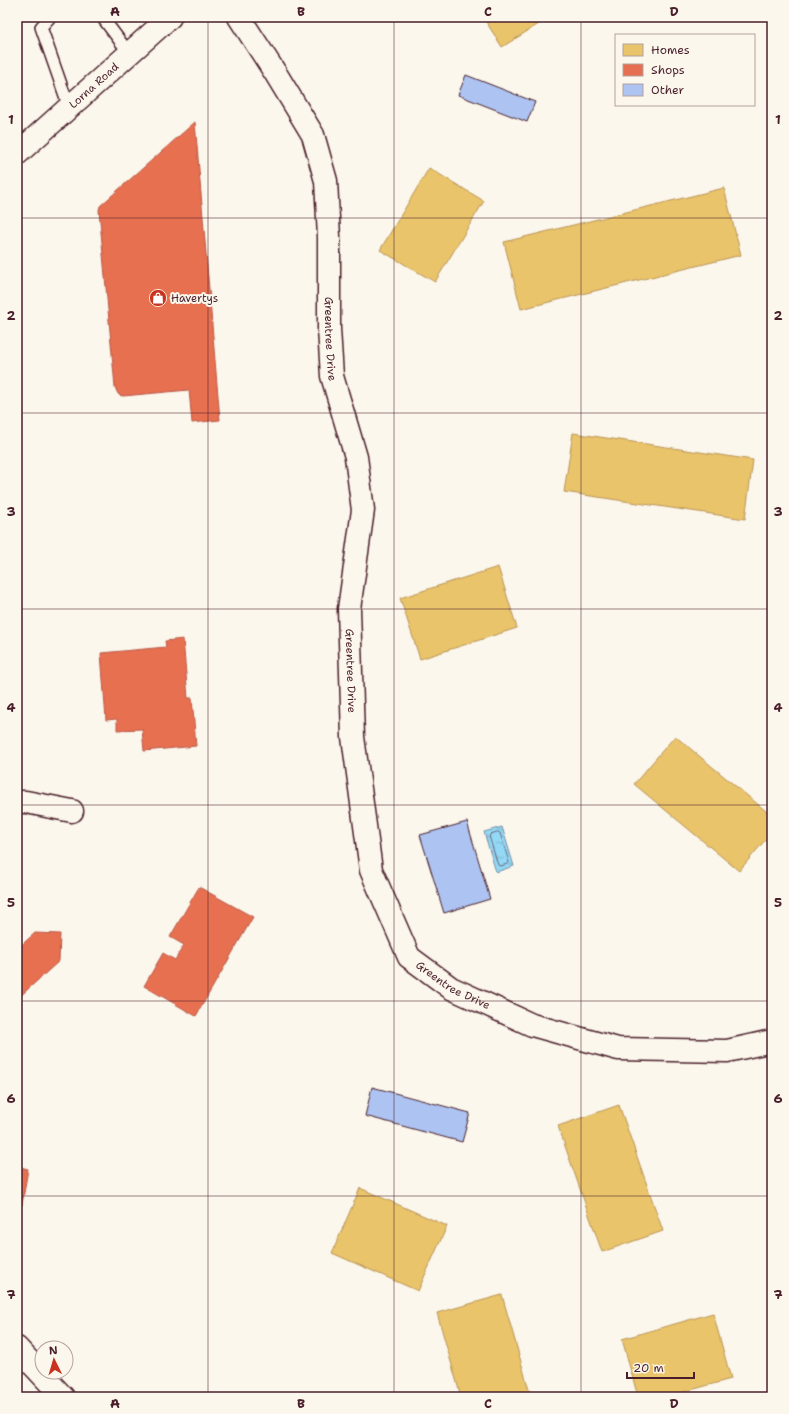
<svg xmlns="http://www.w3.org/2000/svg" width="789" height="1414" viewBox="0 0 789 1414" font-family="'Shantell Sans',sans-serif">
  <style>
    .water { fill: url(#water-ripples); stroke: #768ea4 }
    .homes { fill: #e9c46a; stroke: #b99257 }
    .shops { fill: #e76f51; stroke: #b85746 }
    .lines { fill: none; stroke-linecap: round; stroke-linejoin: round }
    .shore { stroke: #67697c; stroke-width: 1 }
    .building { fill: #adc3f1; stroke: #4a1f2b }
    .lane-casing { stroke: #4a1f2b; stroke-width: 14 }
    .street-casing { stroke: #4a1f2b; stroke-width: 25 }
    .secondary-casing { stroke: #4a1f2b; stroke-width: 25 }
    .lane { stroke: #fbf7ec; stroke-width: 11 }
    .street { stroke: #fbf7ec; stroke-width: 22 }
    .secondary { stroke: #fbf7ec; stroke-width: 22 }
    .grid { fill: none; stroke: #4a1f2b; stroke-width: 1; stroke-opacity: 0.55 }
    .labels { text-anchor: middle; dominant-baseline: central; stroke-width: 4; stroke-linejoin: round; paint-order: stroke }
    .street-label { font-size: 11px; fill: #4a1f2b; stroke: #fbf7ec }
    .poi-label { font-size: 11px; fill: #4a1f2b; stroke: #fbf7ec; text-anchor: start }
    .neatline { fill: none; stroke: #4a1f2b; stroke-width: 1.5 }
    .grid-label { font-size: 13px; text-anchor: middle; font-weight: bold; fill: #4a1f2b }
  </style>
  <defs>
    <pattern id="water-ripples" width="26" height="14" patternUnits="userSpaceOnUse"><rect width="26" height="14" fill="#93d8f5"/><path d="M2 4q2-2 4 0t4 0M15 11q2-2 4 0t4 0" fill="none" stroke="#80b9d2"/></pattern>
  </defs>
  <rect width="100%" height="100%" fill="#fbf7ec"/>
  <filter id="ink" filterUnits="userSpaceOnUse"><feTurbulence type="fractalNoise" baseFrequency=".025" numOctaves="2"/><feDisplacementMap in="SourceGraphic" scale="8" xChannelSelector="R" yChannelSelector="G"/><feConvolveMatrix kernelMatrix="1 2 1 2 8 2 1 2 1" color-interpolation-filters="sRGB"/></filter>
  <g filter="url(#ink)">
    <!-- water -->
    <path class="water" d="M502,827L514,866L496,872L484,832Z"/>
    <!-- homes -->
    <g class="homes">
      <path d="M483,17H550L502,47Z"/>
      <path d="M429,168L484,201L435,282L380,250Z"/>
      <path d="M724,188L741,255L521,309L504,242Z"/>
      <path d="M573,433L753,460L745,519L564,492Z"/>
      <path d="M498,567L517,628L420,659L400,598Z"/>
      <path d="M675,736L772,816V832L739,871L634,784Z"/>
      <path d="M619,1105L663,1231L602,1252L558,1126Z"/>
      <path d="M360,1188L447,1226L418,1291L332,1253Z"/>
      <path d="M502,1295L531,1397H461L437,1313Z"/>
      <path d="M713,1313L731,1379L665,1397H638L622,1339Z"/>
    </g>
    <!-- shops -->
    <g class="shops">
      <path d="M195,122L220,420L192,423L189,390L123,396L119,395L117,392L115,387L99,210L100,206Z"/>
      <path d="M183,639L188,698H192L196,746L144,751L142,729L117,730V719L106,720L101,653L166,647L165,641Z"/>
      <path d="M199,887L253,917L196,1016L144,986L163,953L175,960L184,945L170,937Z"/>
      <path d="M35,933L60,934L59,961L17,999V949Z"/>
      <path d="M17,1166L28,1169L22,1205L17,1204Z"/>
    </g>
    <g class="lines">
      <!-- shore -->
      <path class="shore" d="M498,832L500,833L509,862L508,864L500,866L498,865L489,836L491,834Z"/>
    </g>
    <!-- building -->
    <g class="building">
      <path d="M466,75L535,102L527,122L458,95Z"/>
      <path d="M467,822L490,899L444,913L420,835Z"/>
      <path d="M372,1087L470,1113L462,1142L365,1116Z"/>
    </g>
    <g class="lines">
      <defs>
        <g id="lane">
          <path d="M50,17L41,27L69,107"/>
          <path d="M102,17L129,53"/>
        </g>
        <g id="street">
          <path id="s1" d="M239,17L276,74L313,135L326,181L329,237V329L332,376L356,457L363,510L349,609L353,737L371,870L409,957L451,988L532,1025L618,1049L727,1051L772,1041"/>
          <path d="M17,802H26L72,811"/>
          <path d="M17,1348L63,1397"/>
        </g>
        <g id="secondary">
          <path id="s2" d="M17,154L170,17"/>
        </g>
      </defs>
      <!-- lane casing -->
      <use href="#lane" class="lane-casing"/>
      <!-- street casing -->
      <use href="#street" class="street-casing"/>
      <!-- secondary casing -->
      <use href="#secondary" class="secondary-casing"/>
      <!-- lane -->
      <use href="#lane" class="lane"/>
      <!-- street -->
      <use href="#street" class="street"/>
      <!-- secondary -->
      <use href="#secondary" class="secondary"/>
    </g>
  </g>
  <!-- grid -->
  <path class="grid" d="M208,17V1397M394,17V1397M581,17V1397M17,218H772M17,413H772M17,609H772M17,805H772M17,1001H772M17,1196H772"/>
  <!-- icons -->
  <defs>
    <symbol id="shop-disc" viewBox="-11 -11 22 22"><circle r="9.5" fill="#c8321e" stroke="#fbf7ec"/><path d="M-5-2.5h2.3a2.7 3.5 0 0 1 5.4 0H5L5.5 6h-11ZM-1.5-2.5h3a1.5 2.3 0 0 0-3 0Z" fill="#fff"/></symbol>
  </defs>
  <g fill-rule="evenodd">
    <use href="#shop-disc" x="148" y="288" width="20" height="20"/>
  </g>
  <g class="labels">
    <!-- street labels -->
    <g class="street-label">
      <text stroke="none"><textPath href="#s2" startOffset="103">Lorna Road</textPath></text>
      <text stroke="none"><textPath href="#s1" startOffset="345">Greentree Drive</textPath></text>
      <text stroke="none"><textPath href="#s1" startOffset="682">Greentree Drive</textPath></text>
      <text stroke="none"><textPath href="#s1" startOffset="1030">Greentree Drive</textPath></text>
    </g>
    <!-- poi labels -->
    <g class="poi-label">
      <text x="171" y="298">Havertys</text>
    </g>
  </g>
  <!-- margin -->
  <rect width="789" height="1414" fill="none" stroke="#fbf7ec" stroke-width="44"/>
  <!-- legend -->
  <rect x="615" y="34" width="140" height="72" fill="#fbf7ec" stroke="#b4a19f"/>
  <rect x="623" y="44" width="20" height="12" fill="#e9c46a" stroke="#b4a19f"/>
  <text x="651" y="54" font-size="12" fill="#4a1f2b">Homes</text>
  <rect x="623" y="64" width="20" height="12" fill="#e76f51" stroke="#b4a19f"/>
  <text x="651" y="74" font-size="12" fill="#4a1f2b">Shops</text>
  <rect x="623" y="84" width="20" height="12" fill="#adc3f1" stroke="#b4a19f"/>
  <text x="651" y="94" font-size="12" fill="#4a1f2b">Other</text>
  <!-- north arrow -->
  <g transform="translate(54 1360) rotate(355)"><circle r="19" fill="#fbf7ec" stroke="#b4a19f"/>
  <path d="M0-3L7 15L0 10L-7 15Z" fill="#c8321e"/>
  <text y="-6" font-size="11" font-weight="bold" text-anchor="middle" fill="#4a1f2b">N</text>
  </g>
  <!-- scale -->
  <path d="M627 1372v6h67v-6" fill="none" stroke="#4a1f2b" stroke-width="2"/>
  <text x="633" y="1372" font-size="12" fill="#4a1f2b" stroke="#fbf7ec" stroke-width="3" paint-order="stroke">20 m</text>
  <rect x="22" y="22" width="745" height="1370" class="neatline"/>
  <g class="grid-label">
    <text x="115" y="16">A</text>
    <text x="301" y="16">B</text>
    <text x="488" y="16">C</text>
    <text x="674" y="16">D</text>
    <text x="11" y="124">1</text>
    <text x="778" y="124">1</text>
    <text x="11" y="320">2</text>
    <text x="778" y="320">2</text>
    <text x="11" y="516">3</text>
    <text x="778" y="516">3</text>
    <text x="11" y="712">4</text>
    <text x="778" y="712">4</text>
    <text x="11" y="907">5</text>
    <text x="778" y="907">5</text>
    <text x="11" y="1103">6</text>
    <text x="778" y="1103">6</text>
    <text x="11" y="1299">7</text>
    <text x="778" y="1299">7</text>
    <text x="115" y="1408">A</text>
    <text x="301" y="1408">B</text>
    <text x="488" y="1408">C</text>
    <text x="674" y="1408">D</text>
  </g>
</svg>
